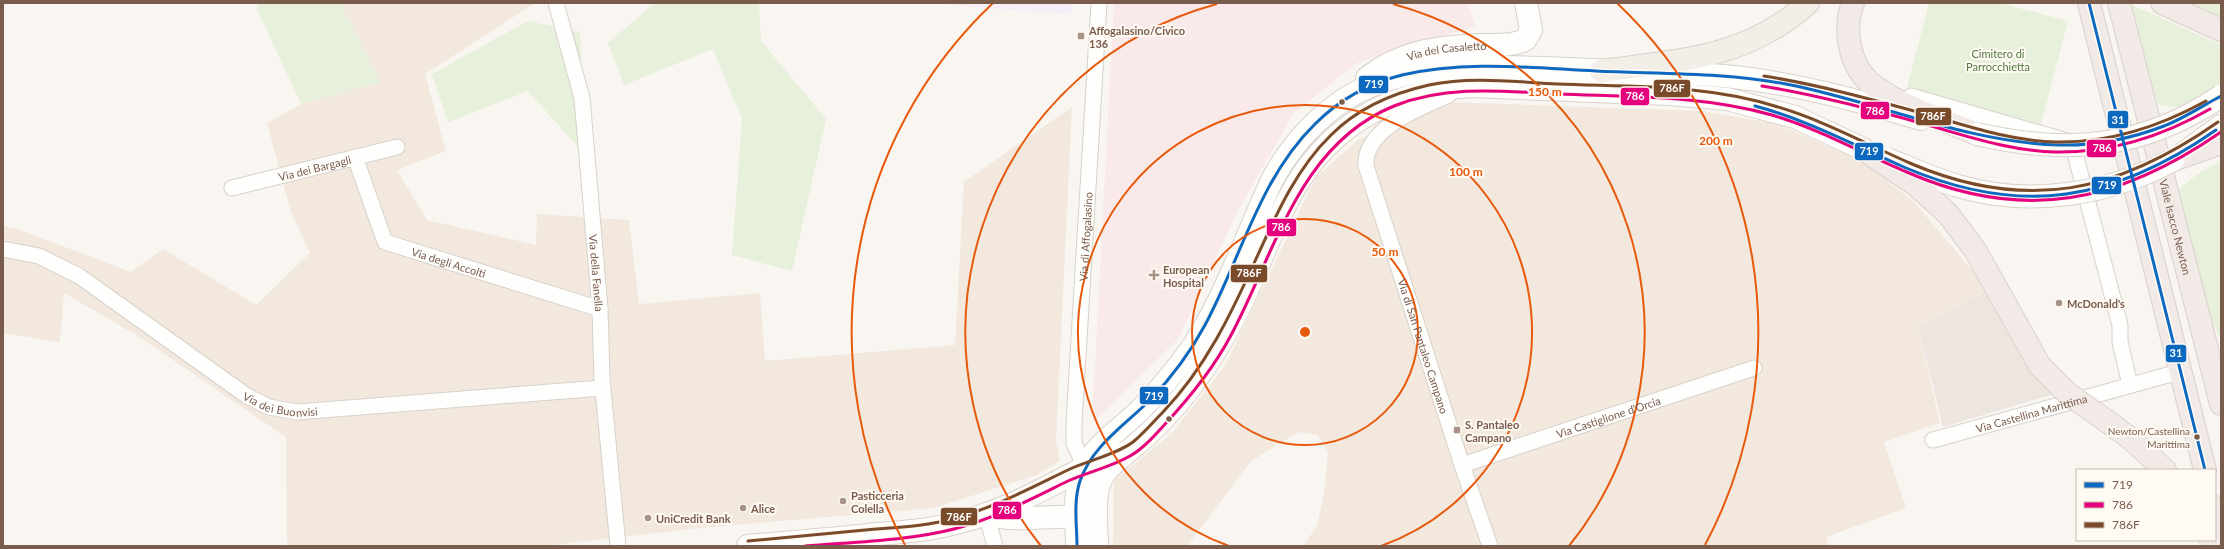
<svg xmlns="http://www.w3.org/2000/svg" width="2224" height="549" viewBox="0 0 2224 549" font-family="Lato,sans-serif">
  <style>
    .residential { fill: #f2e8de }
    .industrial { fill: #ede5e0 }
    .education { fill: #f6eef6 }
    .medical { fill: #fae9e9 }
    .green { fill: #e7f0db }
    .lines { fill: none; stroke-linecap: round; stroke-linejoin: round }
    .street-casing { stroke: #d7d1cb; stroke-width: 17 }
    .secondary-casing { stroke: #d9d2cb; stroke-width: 24 }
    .primary-casing { stroke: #dad1cc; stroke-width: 24 }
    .highway-casing { stroke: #dad1cc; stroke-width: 24 }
    .street { stroke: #fefefd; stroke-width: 15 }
    .secondary { stroke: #fefefd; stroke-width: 22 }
    .primary { stroke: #f3eee8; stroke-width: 22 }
    .highway { stroke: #f2eae7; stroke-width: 22 }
    .secondary-bridge-casing { stroke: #d9d2cb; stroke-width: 24; stroke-linecap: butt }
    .highway-bridge-casing { stroke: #dad1cc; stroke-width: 24; stroke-linecap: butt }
    .secondary-bridge { stroke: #fefefd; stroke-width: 22 }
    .highway-bridge { stroke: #f2eae7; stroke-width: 22 }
    .bus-1-casing { stroke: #fffaf3; stroke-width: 6 }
    .bus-2-casing { stroke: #fffaf3; stroke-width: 6 }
    .bus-3-casing { stroke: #fffaf3; stroke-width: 6 }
    .bus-4-casing { stroke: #fffaf3; stroke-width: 6 }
    .bus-1 { stroke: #0c69bf; stroke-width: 3 }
    .bus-2 { stroke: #e5007d; stroke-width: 3 }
    .bus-3 { stroke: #7a4b2a; stroke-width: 3 }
    .bus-4 { stroke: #0c69bf; stroke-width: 3 }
    .ring { fill: none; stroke: #e8590c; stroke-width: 2 }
    .poi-dot { fill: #a69286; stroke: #fffaf3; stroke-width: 1.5 }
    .bus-dot { fill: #7a5c4d; stroke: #fffaf3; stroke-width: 1.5 }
    .labels { text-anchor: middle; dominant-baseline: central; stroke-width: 4; stroke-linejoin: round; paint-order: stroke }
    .bus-label { font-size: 10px; fill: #7a5c4d; stroke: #fffaf3; text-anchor: end }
    .poi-label { font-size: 11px; font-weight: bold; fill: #7a5c4d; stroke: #fffaf3; text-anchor: start }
    .street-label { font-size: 11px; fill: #7a5c4d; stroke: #fffaf3 }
    .park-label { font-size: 11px; fill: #537a41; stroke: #fffaf3 }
    .centre { fill: #e8590c; stroke: #fffaf3; stroke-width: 2 }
    .ring-label { font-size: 12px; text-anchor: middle; font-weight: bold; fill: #e8590c; stroke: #fffaf3; stroke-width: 4; stroke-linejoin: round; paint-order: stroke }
    .line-badge { stroke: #fffaf3; stroke-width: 1.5 }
    .badge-label { font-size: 11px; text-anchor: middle; font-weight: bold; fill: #fff }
  </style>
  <rect width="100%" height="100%" fill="#f9f5f0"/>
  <!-- residential -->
  <g class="residential">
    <path d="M342,3H535L425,74L446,151L397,170L427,220L536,245L537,214L629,220L639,304L760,293L765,361L955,345L964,182L1072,107L1056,441L1060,461L1037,475L934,508L710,527L543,546H287L286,437L135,334L64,293L60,342L3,333V226L15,228L131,272L163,249L256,305L310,253L291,212L267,123L301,104L380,82L344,11Z"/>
    <path d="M1444,102L1703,111L1778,124L1863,162L1913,201L1989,290L1918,327L1940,423L1884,442L1906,508L1826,537L1829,546H1303L1317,526L1324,494L1328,453L1318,435L1298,432L1250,462L1187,546H1113L1114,481L1172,433L1225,366L1316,177L1359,139Z"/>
  </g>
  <!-- industrial -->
  <path class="industrial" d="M1989,290L2054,394L1943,427L1918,327Z"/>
  <!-- education -->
  <path class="education" d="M928,3H1072L1071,15Z"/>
  <!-- medical -->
  <path class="medical" d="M1114,3H1468L1475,26L1357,63L1294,113L1238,210L1178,339L1092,424Z"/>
  <!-- green -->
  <g class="green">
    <path d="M257,3H342L344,11L380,82L301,104L257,9Z"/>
    <path d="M655,3H759L761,41L826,119L792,271L732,255L742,119L713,49L624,85L608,43Z"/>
    <path d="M1929,3H1999L2068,21L2040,128L1906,92Z"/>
    <path d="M2128,3L2221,45V111L2158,105Z"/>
    <path d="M2189,3H2221V19Z"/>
    <path d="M528,21L580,32L585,155L528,91L448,122L432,74Z"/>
    <path d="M2221,161V339L2205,309L2179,189L2198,174Z"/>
  </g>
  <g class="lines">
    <defs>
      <g id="street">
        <path id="s1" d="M556,3L582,98L600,309L602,379L618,546"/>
        <path id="s2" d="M1449,95C1421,107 1363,129 1366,166L1462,465L1490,546"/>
        <path d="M1911,96L2067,141L2073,146L2120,325V342L2130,385"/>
        <path id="s3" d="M355,157L385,242L600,309"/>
        <path id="s4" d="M232,188L397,147"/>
        <path id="s5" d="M3,249L39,256L79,276L247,396L269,407L297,412L602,388"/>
        <path id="s6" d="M1933,440L2182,371"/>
        <path id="s7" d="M1462,465L1754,368"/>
        <path id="s8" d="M1085,468L1074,443V423L1099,3"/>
        <path d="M986,514L995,546"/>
      </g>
      <g id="secondary">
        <path id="s9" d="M1367,78C1401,51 1438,47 1480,45C1495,45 1511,46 1525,40L1531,30L1526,3"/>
        <path d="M2184,153L2221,126"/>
        <path d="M986,514C1016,523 1046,515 1077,517"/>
        <path d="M748,546C791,542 834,539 878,534C904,532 930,530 956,523C1000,513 1040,491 1080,470C1094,463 1120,458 1131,449C1178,411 1211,364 1238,310C1256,274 1269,236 1288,200C1326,126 1389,91 1471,86L1670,94L1727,99L1795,117L1863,149"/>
        <path d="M1077,546C1077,527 1074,504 1078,486C1087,448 1115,435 1140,410C1160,390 1178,368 1194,345C1226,295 1248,232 1273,178C1294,140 1329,103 1370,86C1432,60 1501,67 1567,69C1622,72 1679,71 1734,77C1798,84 1860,101 1921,119"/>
        <path d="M1097,546C1097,527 1092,492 1103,476C1107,468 1116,462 1123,456"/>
      </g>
      <path id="primary" d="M1601,71C1680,60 1746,59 1808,3"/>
      <g id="highway">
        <path d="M1853,3C1843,28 1849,63 1869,82C1894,104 1946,121 1977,134"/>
        <path d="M2089,3L2205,470"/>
        <path id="s10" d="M2119,3L2221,404"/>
        <path d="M2162,3L2221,30"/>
        <path d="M2173,160L2221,143"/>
        <path d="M2115,427L2131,439L2165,470"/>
        <path d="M2215,507L2221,529"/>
        <path d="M2211,540L2214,546"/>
      </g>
    </defs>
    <!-- street casing -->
    <use href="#street" class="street-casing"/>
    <!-- secondary casing -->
    <use href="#secondary" class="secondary-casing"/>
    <!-- primary casing -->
    <use href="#primary" class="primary-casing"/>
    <!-- highway casing -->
    <use href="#highway" class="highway-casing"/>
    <!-- street -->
    <use href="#street" class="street"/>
    <!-- secondary -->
    <use href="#secondary" class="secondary"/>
    <!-- primary -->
    <use href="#primary" class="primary"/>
    <!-- highway -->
    <use href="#highway" class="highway"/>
    <defs>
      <g id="secondary-bridge">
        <path d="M1977,134C2067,155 2143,149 2221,96"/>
        <path d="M1887,159C1910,168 1933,179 1958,186C2029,207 2108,195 2173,160"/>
      </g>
      <path id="highway-bridge" d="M1863,149L1916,185L1948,214L1975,250L2040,366L2067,393L2115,427"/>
    </defs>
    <!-- secondary-bridge casing -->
    <use href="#secondary-bridge" class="secondary-bridge-casing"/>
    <!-- highway-bridge casing -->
    <use href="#highway-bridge" class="highway-bridge-casing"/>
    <!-- secondary-bridge -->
    <use href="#secondary-bridge" class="secondary-bridge"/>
    <!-- highway-bridge -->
    <use href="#highway-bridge" class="highway-bridge"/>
    <defs>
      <g id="bus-1">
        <path d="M1755,106C1808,120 1856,146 1906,168C2022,217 2114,201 2216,130"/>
        <path d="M1077,546C1077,525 1073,502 1080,481C1092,446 1124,426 1150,400C1171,378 1190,353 1205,325C1241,258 1259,179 1315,124C1339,100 1370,83 1402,75C1466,60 1532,68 1596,71C1661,74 1727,72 1791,85C1880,103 1966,142 2058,145C2093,146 2130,139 2164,126C2183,119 2202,106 2221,96"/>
      </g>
      <g id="bus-2">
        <path d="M1762,86C1817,95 1871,109 1924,124C1967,136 2010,151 2055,152C2110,153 2163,136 2210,109"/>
        <path d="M805,546C853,542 907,541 954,529C994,519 1031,499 1068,481C1088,472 1111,467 1130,456C1144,448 1155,435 1166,423C1191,396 1213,369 1230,337C1275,254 1298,145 1394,106C1446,85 1502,91 1558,94C1629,97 1702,95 1772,115C1820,129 1863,154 1909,173C2025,223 2120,202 2221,132"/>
      </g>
      <g id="bus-3">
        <path d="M1764,76C1820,85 1874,100 1929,115C1970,127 2012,141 2056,142C2109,143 2159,127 2206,101"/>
        <path d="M748,541C790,537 833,533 876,529C902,527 927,526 952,519C994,508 1032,487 1070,469C1090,460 1115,455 1133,442C1144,433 1153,422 1163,412C1206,367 1231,314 1256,259C1276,215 1296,169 1331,135C1357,109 1393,93 1429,85C1471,76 1515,82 1557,84C1631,87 1707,84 1778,107C1825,121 1868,145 1912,164C2028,213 2118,192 2218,122"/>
      </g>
      <path id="bus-4" d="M2089,3L2205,470"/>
    </defs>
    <!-- bus-1 casing -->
    <use href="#bus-1" class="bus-1-casing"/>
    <!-- bus-2 casing -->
    <use href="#bus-2" class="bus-2-casing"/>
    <!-- bus-3 casing -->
    <use href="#bus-3" class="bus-3-casing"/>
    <!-- bus-4 casing -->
    <use href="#bus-4" class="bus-4-casing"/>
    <!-- bus-1 -->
    <use href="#bus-1" class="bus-1"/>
    <!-- bus-2 -->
    <use href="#bus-2" class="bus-2"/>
    <!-- bus-3 -->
    <use href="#bus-3" class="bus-3"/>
    <!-- bus-4 -->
    <use href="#bus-4" class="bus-4"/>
  </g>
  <!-- distance rings -->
  <g class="ring">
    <circle cx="1305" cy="332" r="113"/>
    <path d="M1229 546A227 227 0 1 1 1381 546"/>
    <path d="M1041 546A340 340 0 0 1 1217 4M1393 4A340 340 0 0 1 1569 546"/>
    <path d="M905 545A453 453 0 0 1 993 3M1617 3A453 453 0 0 1 1705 545"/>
  </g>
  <!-- markers -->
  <g class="poi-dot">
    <rect x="1077" y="32" width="8" height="8" rx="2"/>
    <path d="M1152 269h4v4h4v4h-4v4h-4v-4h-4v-4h4z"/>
    <circle cx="2059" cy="303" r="4"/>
    <rect x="1453" y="426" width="8" height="8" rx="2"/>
    <circle cx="843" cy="501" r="4"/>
    <circle cx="743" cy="508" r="4"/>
    <circle cx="648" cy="518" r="4"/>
  </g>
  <g class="bus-dot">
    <circle cx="1342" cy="102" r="3.5"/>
    <circle cx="1169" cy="419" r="3.5"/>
    <circle cx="2197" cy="437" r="3.5"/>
  </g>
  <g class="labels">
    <!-- bus labels -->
    <g class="bus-label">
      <text x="2190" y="431">Newton/Castellina<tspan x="2190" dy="13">Marittima</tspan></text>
    </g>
    <!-- poi labels -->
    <g class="poi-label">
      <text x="1089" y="30">Affogalasino/Civico<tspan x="1089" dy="13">136</tspan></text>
      <text x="1163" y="269">European<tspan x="1163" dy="13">Hospital</tspan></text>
      <text x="2067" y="303">McDonald's</text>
      <text x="1465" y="424">S. Pantaleo<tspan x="1465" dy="13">Campano</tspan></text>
      <text x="851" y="495">Pasticceria<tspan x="851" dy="13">Colella</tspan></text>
      <text x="751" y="508">Alice</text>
      <text x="656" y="518">UniCredit Bank</text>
    </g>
    <!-- street labels -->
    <g class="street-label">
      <text stroke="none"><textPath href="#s9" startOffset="86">Via del Casaletto</textPath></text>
      <text stroke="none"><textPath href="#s4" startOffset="85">Via dei Bargagli</textPath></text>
      <text stroke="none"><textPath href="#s10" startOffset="231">Viale Isacco Newton</textPath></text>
      <text stroke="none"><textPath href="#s8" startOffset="234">Via di Affogalasino</textPath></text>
      <text stroke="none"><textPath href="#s3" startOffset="157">Via degli Accolti</textPath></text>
      <text stroke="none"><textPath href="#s1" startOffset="274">Via della Fanella</textPath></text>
      <text stroke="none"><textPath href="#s2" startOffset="305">Via di San Pantaleo Campano</textPath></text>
      <text stroke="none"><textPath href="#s5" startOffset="323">Via dei Buonvisi</textPath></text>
      <text stroke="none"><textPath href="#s6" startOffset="102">Via Castellina Marittima</textPath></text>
      <text stroke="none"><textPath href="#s7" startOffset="154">Via Castiglione d'Orcia</textPath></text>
    </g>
    <!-- park labels -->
    <g class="park-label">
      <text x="1998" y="53">Cimitero di<tspan x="1998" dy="13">Parrocchietta</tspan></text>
    </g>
  </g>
  <circle cx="1305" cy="332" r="6" class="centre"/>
  <g class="ring-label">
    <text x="1545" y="96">150 m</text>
    <text x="1716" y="145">200 m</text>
    <text x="1466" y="176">100 m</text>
    <text x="1385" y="256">50 m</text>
  </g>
  <g class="line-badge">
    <rect x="1358" y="75" width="31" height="19" rx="4" fill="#0c69bf"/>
    <rect x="1653" y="79" width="38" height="19" rx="4" fill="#7a4b2a"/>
    <rect x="1620" y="87" width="30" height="19" rx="4" fill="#e5007d"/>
    <rect x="1860" y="101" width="30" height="19" rx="4" fill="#e5007d"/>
    <rect x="1915" y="107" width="37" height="19" rx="4" fill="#7a4b2a"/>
    <rect x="2107" y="110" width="22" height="19" rx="4" fill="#0c69bf"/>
    <rect x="2086" y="139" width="31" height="19" rx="4" fill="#e5007d"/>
    <rect x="1854" y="142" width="30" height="19" rx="4" fill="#0c69bf"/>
    <rect x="2091" y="176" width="31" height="19" rx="4" fill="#0c69bf"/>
    <rect x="1266" y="218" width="31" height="19" rx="4" fill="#e5007d"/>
    <rect x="1230" y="264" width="38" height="19" rx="4" fill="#7a4b2a"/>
    <rect x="2165" y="344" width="22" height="19" rx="4" fill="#0c69bf"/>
    <rect x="1139" y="386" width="30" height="19" rx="4" fill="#0c69bf"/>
    <rect x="992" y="501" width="30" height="19" rx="4" fill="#e5007d"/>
    <rect x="940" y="507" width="38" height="19" rx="4" fill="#7a4b2a"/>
  </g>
  <g class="badge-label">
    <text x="1374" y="88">719</text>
    <text x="1672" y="92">786F</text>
    <text x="1635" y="100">786</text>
    <text x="1875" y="115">786</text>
    <text x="1933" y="120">786F</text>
    <text x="2118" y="124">31</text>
    <text x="2102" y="152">786</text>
    <text x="1869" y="155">719</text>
    <text x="2107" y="189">719</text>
    <text x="1281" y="231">786</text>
    <text x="1249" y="277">786F</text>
    <text x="2176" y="357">31</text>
    <text x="1154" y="400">719</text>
    <text x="1007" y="514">786</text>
    <text x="959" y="521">786F</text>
  </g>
  <!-- border -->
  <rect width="2224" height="549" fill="none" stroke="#7a5c4d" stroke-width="8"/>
  <!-- legend -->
  <rect x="2076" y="469" width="140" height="72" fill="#fffaf3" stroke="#cabbb1"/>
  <rect x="2084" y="482" width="20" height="6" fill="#0c69bf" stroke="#cabbb1"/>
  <text x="2112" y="489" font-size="12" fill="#7a5c4d">719</text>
  <rect x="2084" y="502" width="20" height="6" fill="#e5007d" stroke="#cabbb1"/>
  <text x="2112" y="509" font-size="12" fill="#7a5c4d">786</text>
  <rect x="2084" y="522" width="20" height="6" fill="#7a4b2a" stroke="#cabbb1"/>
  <text x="2112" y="529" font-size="12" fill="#7a5c4d">786F</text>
</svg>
